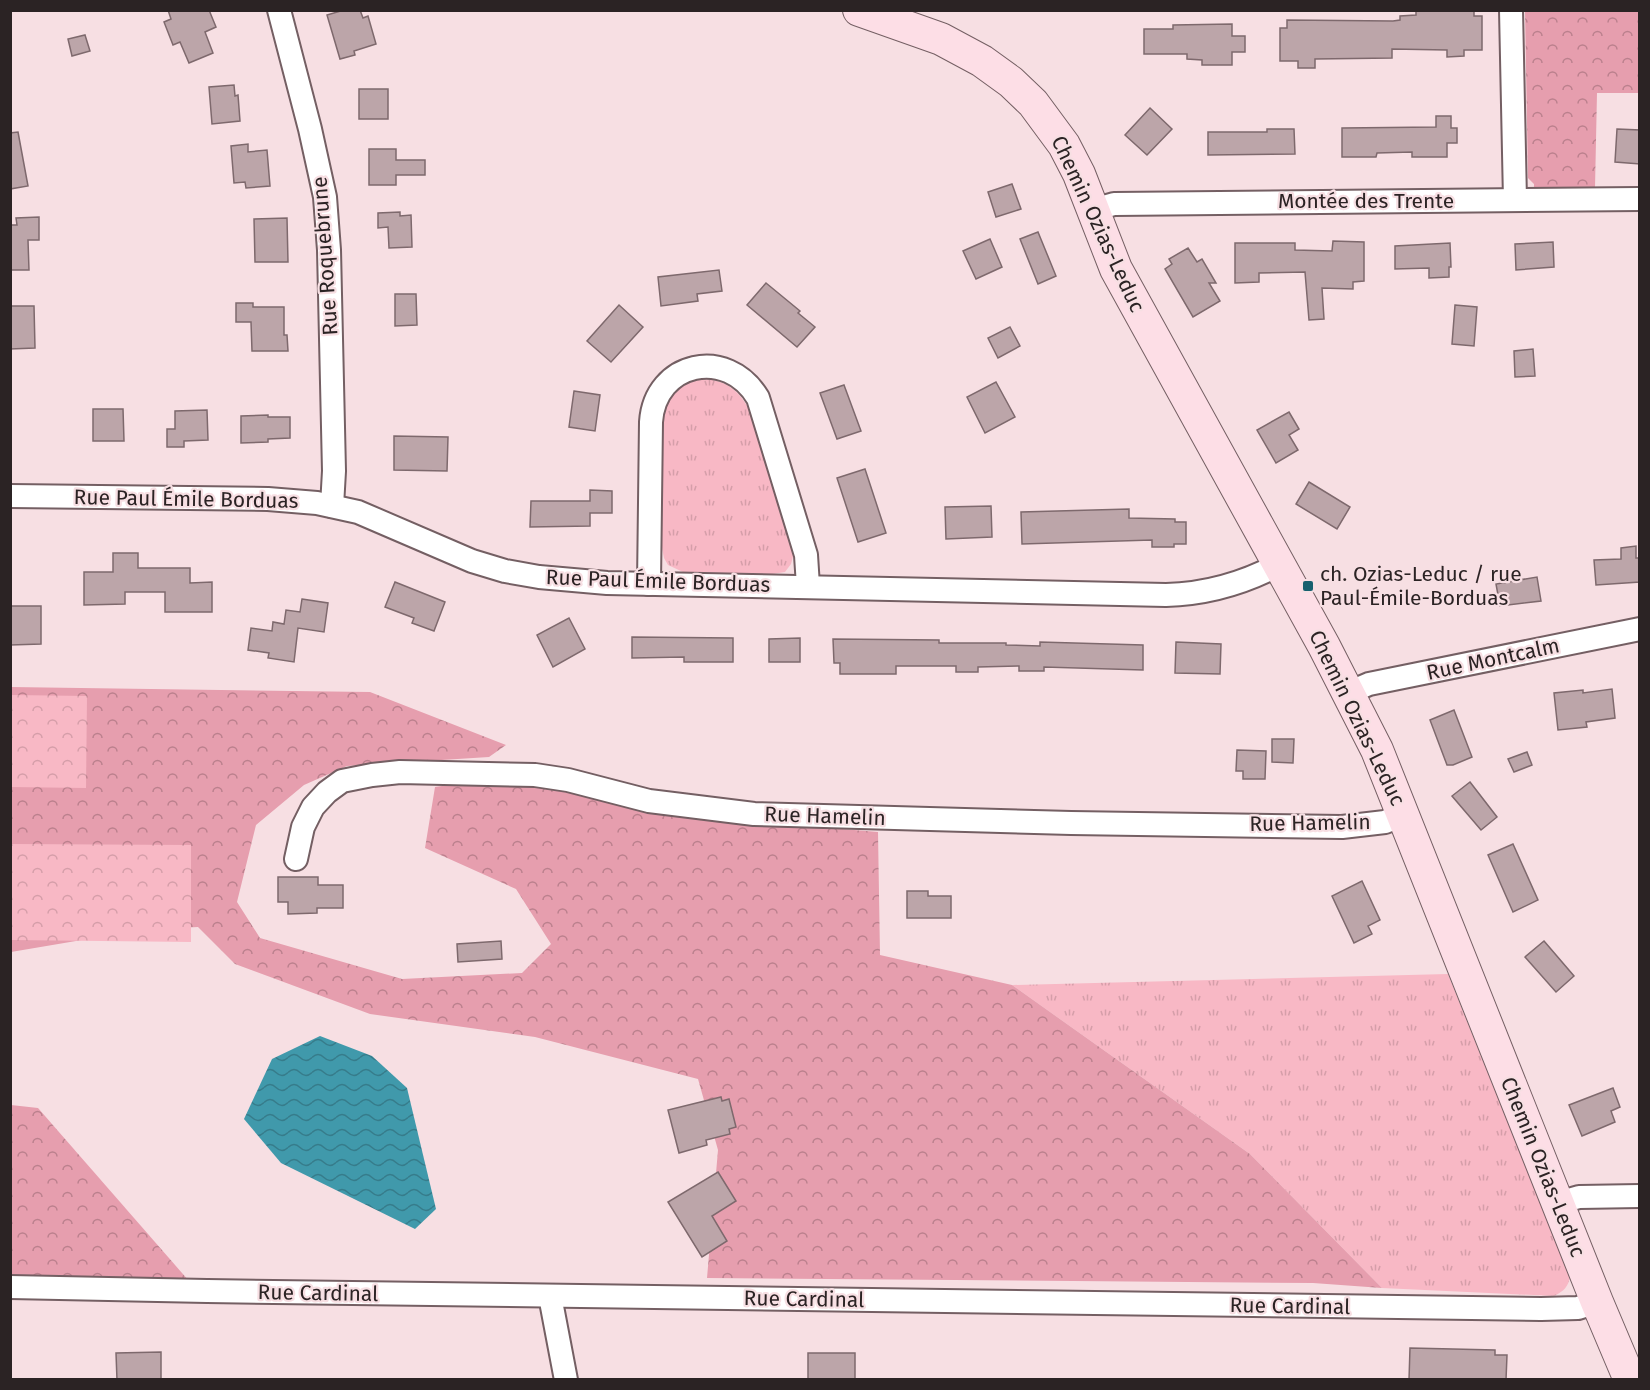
<svg xmlns="http://www.w3.org/2000/svg" width="1650" height="1390" viewBox="0 0 1650 1390" font-family="'Fira Sans',sans-serif">
  <style>
    .grass { fill: url(#grass-tufts) }
    .forest { fill: url(#forest-crowns) }
    .park { fill: url(#park-crowns) }
    .water { fill: url(#water-waves) }
    .building { fill: #bca5a9; stroke: #7e696d; stroke-width: 1.5 }
    .lines { fill: none; stroke-linecap: round; stroke-linejoin: round }
    .street-casing { stroke: #745f63; stroke-width: 26 }
    .secondary-casing { stroke: #745f63; stroke-width: 34 }
    .street { stroke: #fff; stroke-width: 22 }
    .secondary { stroke: #fddee6; stroke-width: 32 }
    .poi-dot { fill: #16606e; stroke: #f7dfe3; stroke-width: 2 }
    .labels { text-anchor: middle; dominant-baseline: central; stroke-width: 4.5; stroke-linejoin: round; paint-order: stroke }
    .street-label { font-size: 21px; fill: #2b2324; stroke: #f7dfe3 }
    .poi-label { font-size: 21px; fill: #2b2324; stroke: #f7dfe3; text-anchor: start }
  </style>
  <defs>
    <pattern id="grass-tufts" width="24" height="20" patternUnits="userSpaceOnUse" patternTransform="scale(1.5)"><rect width="24" height="20" fill="#f8b8c5"/><path d="M3 7l-1-3M5 7V3M7 7l1-3M15 17l-1-3M17 17v-4M19 17l1-3" fill="none" stroke="#d59ea9"/></pattern>
    <pattern id="forest-crowns" width="20" height="18" patternUnits="userSpaceOnUse" patternTransform="scale(1.5)"><rect width="20" height="18" fill="#e69eae"/><path d="M2 6a3 3 0 1 1 6 0M12 15a3 3 0 1 1 6 0" fill="none" stroke="#bb808d"/></pattern>
    <pattern id="park-crowns" width="20" height="18" patternUnits="userSpaceOnUse" patternTransform="scale(1.5)"><rect width="20" height="18" fill="#f8b8c5"/><path d="M2 6a3 3 0 1 1 6 0M12 15a3 3 0 1 1 6 0" fill="none" stroke="#d59ea9"/></pattern>
    <pattern id="water-waves" width="16" height="10" patternUnits="userSpaceOnUse" patternTransform="scale(1.5)"><rect width="16" height="10" fill="#4099ab"/><path d="M0 5q4-4 8 0t8 0" fill="none" stroke="#367c8b"/></pattern>
  </defs>
  <rect width="100%" height="100%" fill="#f7dfe3"/>
  <!-- grass -->
  <g class="grass">
    <path d="M701,379C727,379 741,392 752,415L794,553L791,564L785,572L766,575L683,572L668,565L664,558L660,538L663,415L671,395L683,384Z"/>
    <path d="M1448,974L1570,1277C1568,1287 1564,1291 1554,1296L1382,1288L1250,1154L1012,985Z"/>
  </g>
  <!-- forest -->
  <g class="forest">
    <path d="M1525,11H1639V93H1597L1595,188H1534V184L1528,178Z"/>
    <path d="M11,687L370,692L506,745L489,757L347,766L304,785L256,825L237,902L260,938L402,979L522,973L551,944L516,889L425,848L435,787L488,779L528,782L735,820L878,832L880,955L1012,985L1250,1154L1382,1288L1313,1283L707,1278L718,1150L698,1079L535,1037L370,1014L235,964L198,927L141,930L11,952Z"/>
    <path d="M11,1105L38,1108L189,1281L11,1278Z"/>
  </g>
  <!-- park -->
  <g class="park">
    <path d="M11,695L87,696L86,788L11,787Z"/>
    <path d="M11,844L191,845V942L11,940Z"/>
  </g>
  <!-- water -->
  <path class="water" d="M320,1036L372,1056L407,1088L436,1209L415,1229L281,1163L244,1119L272,1059Z"/>
  <!-- building -->
  <g class="building">
    <path d="M168,10H209L216,27L205,32L213,53L189,63L180,42L173,45L164,22L171,19Z"/>
    <path d="M344,10H360L363,18L368,16L376,44L354,51L355,55L340,59L327,15Z"/>
    <path d="M1416,10H1474V16H1482V50H1464V56L1447,57V50L1392,49V58L1315,59V68H1298V61H1280V28H1287V20L1393,21L1400,20V16L1416,15Z"/>
    <path d="M1232,24V36H1245V52H1232V65H1202V60L1187,59V54H1144V29H1173V25Z"/>
    <path d="M85,35L90,51L72,56L68,39Z"/>
    <path d="M234,85L235,96L238,95L240,121L212,124L209,87Z"/>
    <rect x="359" y="89" width="29" height="30"/>
    <path d="M1150,108L1172,129L1147,155L1125,135Z"/>
    <path d="M1436,116H1451V128H1457V143H1447V157H1412V152L1377,153L1376,157H1342V128L1436,127Z"/>
    <path d="M1267,129H1294L1295,154L1208,155V132H1267Z"/>
    <path d="M1617,129L1640,130V164L1615,162Z"/>
    <path d="M18,132L28,186L10,189V133Z"/>
    <path d="M248,144V152L267,150L270,186L246,188L245,182L234,183L231,146Z"/>
    <path d="M369,149H396V160H425V175H396V185H369Z"/>
    <path d="M1012,184L1021,209L996,217L988,192Z"/>
    <path d="M400,212V216L411,215L412,247L389,248L388,227L378,228V213Z"/>
    <path d="M39,217V240H28L29,270H10V225H17L16,218Z"/>
    <path d="M287,218L288,262H255L254,219Z"/>
    <path d="M1038,232L1056,276L1038,284L1020,239Z"/>
    <path d="M990,239L1002,267L976,279L963,251Z"/>
    <path d="M1333,241L1364,242V281L1353,282V289L1322,288L1324,319L1309,320L1305,272L1259,273V282L1235,283V243H1295V250L1332,251Z"/>
    <path d="M1553,242L1554,267L1516,270L1515,244Z"/>
    <path d="M1450,243L1451,267H1449V277L1429,278V268L1395,269V246Z"/>
    <path d="M1188,248L1197,262L1202,259L1216,283H1209L1220,301L1193,317L1165,269L1172,264L1169,259Z"/>
    <path d="M719,270L722,291L697,294L698,301L661,306L658,277Z"/>
    <path d="M766,283L800,311L798,313L815,327L797,347L747,305Z"/>
    <path d="M395,294H416L417,325L395,326Z"/>
    <path d="M236,303H253V307H284V335H287L288,351H252L251,322H236Z"/>
    <path d="M619,305L643,327L611,362L587,341Z"/>
    <path d="M1455,305L1477,307L1474,346L1452,344Z"/>
    <path d="M10,306H34L35,348L10,349Z"/>
    <path d="M1010,327L1020,346L998,358L988,338Z"/>
    <path d="M1533,349L1535,376L1515,377L1514,351Z"/>
    <path d="M996,382L1015,417L985,433L967,397Z"/>
    <path d="M844,385L861,431L837,439L820,393Z"/>
    <path d="M574,391L600,395L595,431L569,427Z"/>
    <path d="M93,409H123L124,441H93Z"/>
    <path d="M207,410L208,440L184,441V447H167V429H175V411Z"/>
    <path d="M1289,412L1299,429L1289,435L1298,450L1276,463L1257,430Z"/>
    <path d="M268,415V417H290V438L268,439V442L241,443V416Z"/>
    <path d="M394,436L448,437L447,471L394,470Z"/>
    <path d="M865,469L886,533L858,542L837,478Z"/>
    <path d="M1309,482L1350,507L1337,529L1296,504Z"/>
    <path d="M590,490L612,491V513H590V526L530,527L531,501H590Z"/>
    <path d="M991,506L992,537L946,539L945,507Z"/>
    <path d="M1129,509V518L1175,519V522H1186V544H1174V547H1152V540L1022,544L1021,512Z"/>
    <path d="M1636,546V558H1640V582L1596,585L1594,560L1621,559V548Z"/>
    <path d="M113,553H138V568H190V583L212,582V612H165V592H125V604L84,605V572H113Z"/>
    <path d="M1537,577L1541,601L1500,606L1496,584Z"/>
    <path d="M395,582L445,602L434,631L412,623L414,618L385,607Z"/>
    <path d="M302,599L328,603L324,632L298,628L294,662L268,658L269,653L248,650L251,628L272,631L273,622L284,624L286,610L300,612Z"/>
    <path d="M10,606H41V644L10,645Z"/>
    <path d="M569,618L585,649L553,667L537,635Z"/>
    <path d="M632,637L733,638V662H684V657L632,658Z"/>
    <path d="M800,638V662H769V639Z"/>
    <path d="M833,639L939,640V643H1006V645L1040,646V642L1143,645V670L1044,667V671H1019V666L978,667V672H956V666H896V674H840V663H834Z"/>
    <path d="M1176,642L1221,644L1220,674L1175,673Z"/>
    <path d="M1612,689L1615,718L1586,722L1587,727L1558,730L1554,693L1583,690V693Z"/>
    <path d="M1454,710L1472,757L1453,765H1447L1430,720Z"/>
    <path d="M1272,739H1294L1293,763L1272,762Z"/>
    <path d="M1237,750L1266,751L1265,779H1243V771H1236Z"/>
    <path d="M1527,752L1532,765L1514,772L1508,759Z"/>
    <path d="M1470,782L1497,817L1481,830L1452,796Z"/>
    <path d="M1513,844L1538,900L1513,912L1488,855Z"/>
    <path d="M278,877H318V885H343V908H317V913L288,914V902H278Z"/>
    <path d="M1362,881L1380,920L1368,926L1372,934L1354,943L1332,896Z"/>
    <path d="M907,891H928V896H951V918H907Z"/>
    <path d="M501,941L502,959L458,962L457,944Z"/>
    <path d="M1544,941L1574,976L1556,992L1525,957Z"/>
    <path d="M1613,1088L1620,1107L1611,1111L1615,1122L1582,1136L1569,1105Z"/>
    <path d="M721,1097L722,1101L729,1099L736,1127L729,1129L730,1134L706,1140L707,1145L679,1153L668,1110Z"/>
    <path d="M718,1172L736,1201L712,1216L727,1241L702,1257L668,1202Z"/>
    <path d="M1410,1348L1495,1350V1355H1507L1506,1380H1409Z"/>
    <path d="M161,1352V1380H117L116,1353Z"/>
    <rect x="808" y="1353" width="47" height="27"/>
  </g>
  <g class="lines">
    <defs>
      <g id="street">
        <path d="M279,10L310,129L325,197L329,250L334,471L332,506"/>
        <path d="M1511,10L1515,200"/>
        <path d="M1093,210L1114,204L1640,199"/>
        <path d="M10,496L268,499L317,503L358,512L472,561L505,571L539,577L607,583L1166,595C1207,594 1242,584 1278,565"/>
        <path d="M649,584L651,422C655,362 727,346 758,398L806,555L808,586"/>
        <path d="M1348,693L1369,684L1640,629"/>
        <path d="M296,859L303,827L313,807L327,792L342,781L372,775L400,772L535,775L568,780L649,801L754,814L1071,823L1342,827L1385,822L1404,814"/>
        <path d="M1558,1203L1579,1197L1640,1196"/>
        <path d="M10,1287L207,1291L1541,1309L1578,1308L1597,1302"/>
        <path d="M550,1296L566,1380"/>
      </g>
      <path id="secondary" d="M859,10L941,39L982,61L1011,82L1033,103L1064,145L1079,174L1116,269L1324,646L1377,750L1597,1302L1630,1380"/>
    </defs>
    <!-- street casing -->
    <use href="#street" class="street-casing"/>
    <!-- secondary casing -->
    <use href="#secondary" class="secondary-casing"/>
    <!-- street -->
    <use href="#street" class="street"/>
    <!-- secondary -->
    <use href="#secondary" class="secondary"/>
  </g>
  <!-- markers -->
  <rect class="poi-dot" x="1302" y="580" width="12" height="12" rx="3"/>
  <g class="labels">
    <!-- street labels -->
    <g class="street-label">
      <text x="1366" y="201">Montée des Trente</text>
      <text transform="translate(1098 224) rotate(65)">Chemin Ozias-Leduc</text>
      <text transform="translate(325 256) rotate(-94)">Rue Roquebrune</text>
      <text transform="translate(186 499) rotate(1)">Rue Paul Émile Borduas</text>
      <text transform="translate(658 581) rotate(2)">Rue Paul Émile Borduas</text>
      <text transform="translate(1493 659) rotate(-12)">Rue Montcalm</text>
      <text transform="translate(1357 718) rotate(64)">Chemin Ozias-Leduc</text>
      <text transform="translate(825 816) rotate(2)">Rue Hamelin</text>
      <text transform="translate(1310 823) rotate(-1)">Rue Hamelin</text>
      <text transform="translate(1543 1167) rotate(68)">Chemin Ozias-Leduc</text>
      <text transform="translate(318 1293) rotate(1)">Rue Cardinal</text>
      <text transform="translate(804 1299) rotate(1)">Rue Cardinal</text>
      <text transform="translate(1290 1306) rotate(1)">Rue Cardinal</text>
    </g>
    <!-- poi labels -->
    <g class="poi-label">
      <text x="1320" y="574">ch. Ozias-Leduc / rue<tspan x="1320" dy="24">Paul-Émile-Borduas</tspan></text>
    </g>
  </g>
  <!-- border -->
  <rect width="1650" height="1390" fill="none" stroke="#2b2324" stroke-width="24"/>
</svg>
